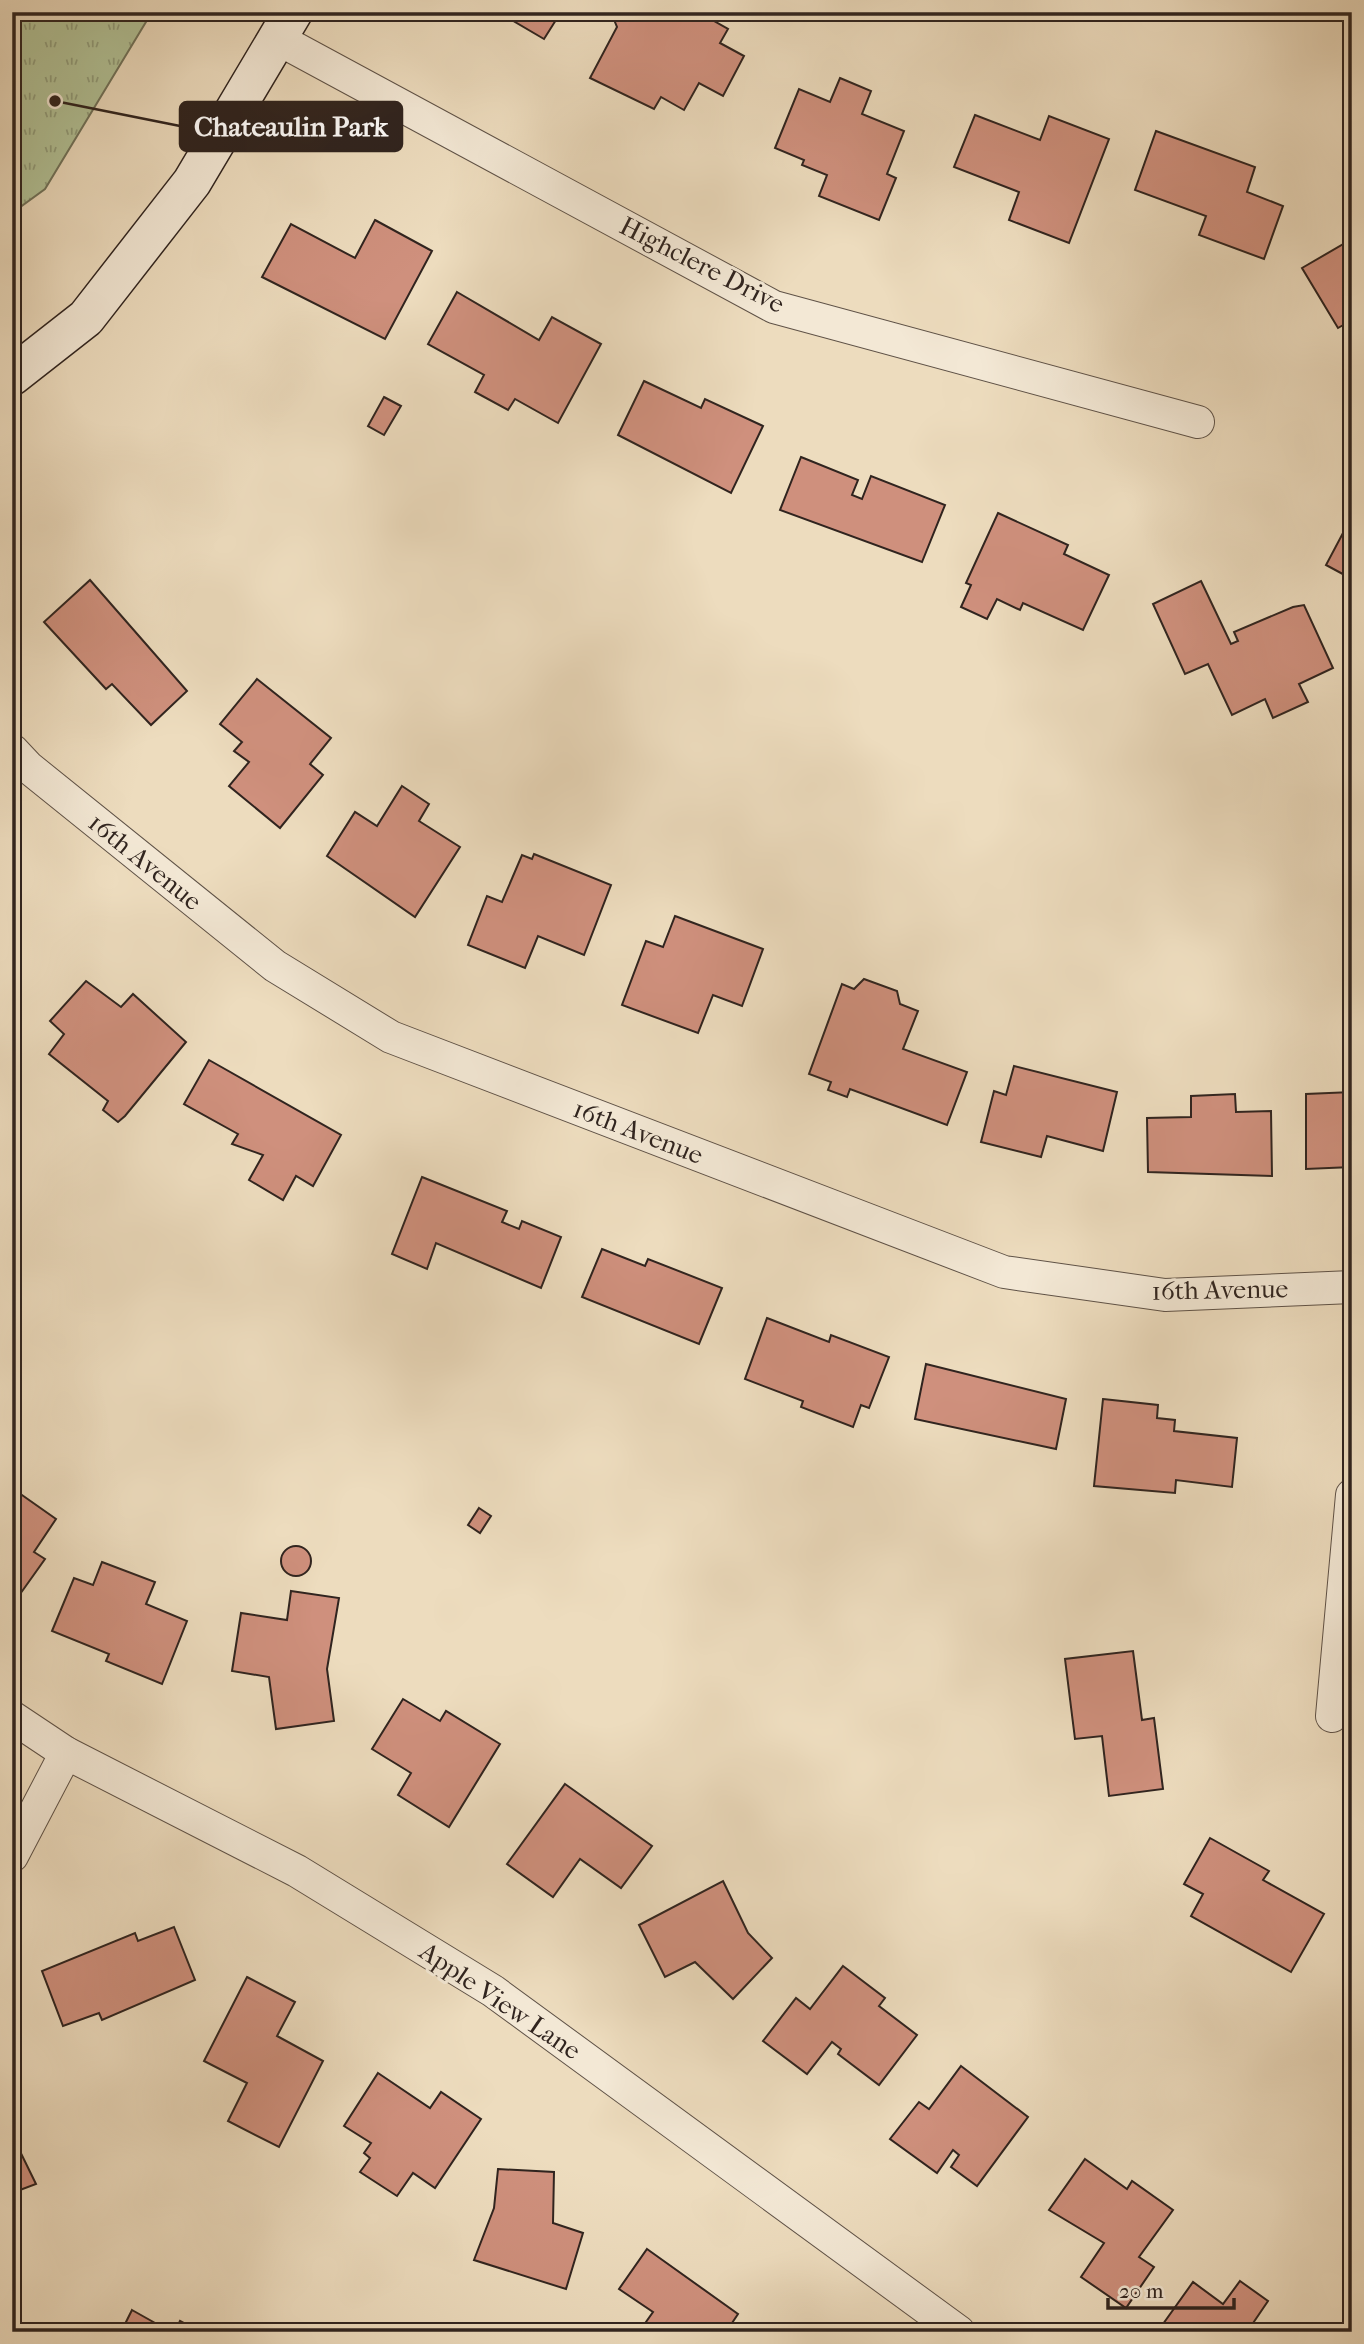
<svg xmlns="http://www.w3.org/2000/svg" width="1364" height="2344" viewBox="0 0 1364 2344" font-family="'IM FELL French Canon',serif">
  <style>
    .park { fill: url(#park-tufts); stroke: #71735b; stroke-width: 2 }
    .building { fill: #cf907d; stroke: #30241f; stroke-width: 2 }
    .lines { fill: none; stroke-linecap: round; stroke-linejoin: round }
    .street-casing { stroke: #5f5247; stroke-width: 34 }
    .secondary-casing { stroke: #30241f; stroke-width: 41 }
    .street { stroke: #f3e8d5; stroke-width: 32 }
    .secondary { stroke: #f3e8d5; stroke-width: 38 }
    .labels { text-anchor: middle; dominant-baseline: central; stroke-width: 6; stroke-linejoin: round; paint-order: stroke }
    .street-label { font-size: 26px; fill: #30241f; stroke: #f3e8d5 }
    .leader { fill: none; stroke: #30241f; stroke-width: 2.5 }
    .callout-dot { fill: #30241f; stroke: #f3e8d5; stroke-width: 2.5 }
    .callout { fill: #30241f; stroke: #30241f; stroke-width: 2.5 }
    .callout-label { font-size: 28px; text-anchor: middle; font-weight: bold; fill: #fff }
  </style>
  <defs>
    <pattern id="park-tufts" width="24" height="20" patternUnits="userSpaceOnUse" patternTransform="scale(1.75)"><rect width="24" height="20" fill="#b2c297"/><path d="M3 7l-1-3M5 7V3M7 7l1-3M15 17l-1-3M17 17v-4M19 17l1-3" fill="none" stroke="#919d7b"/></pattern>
  </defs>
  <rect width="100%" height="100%" fill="#eddcbe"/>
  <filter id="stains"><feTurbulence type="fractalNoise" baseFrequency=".00286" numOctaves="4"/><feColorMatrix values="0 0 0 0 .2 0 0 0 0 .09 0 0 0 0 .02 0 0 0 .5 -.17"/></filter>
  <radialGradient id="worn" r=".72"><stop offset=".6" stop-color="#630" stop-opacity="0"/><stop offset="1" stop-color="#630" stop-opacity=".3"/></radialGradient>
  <!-- park -->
  <path class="park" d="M12,12H152L45,189L12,213Z"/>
  <!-- building -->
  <g class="building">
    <path d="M498,12H561L544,39Z"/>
    <path d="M620,12H651L659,16L661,12H698L728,29L720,43L744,56L723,96L699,83L684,110L661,97L654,109L590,78L617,27L615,22Z"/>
    <path d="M840,78L871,91L862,114L904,131L887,174L896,178L879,220L819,196L827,175L802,165L804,160L775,148L799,89L830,102Z"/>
    <path d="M975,115L1040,140L1049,116L1109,139L1069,243L1009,220L1019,192L954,167Z"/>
    <path d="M1156,131L1255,167L1247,192L1283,206L1264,259L1199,235L1206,216L1135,190Z"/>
    <path d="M375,220L432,251L385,339L262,277L291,224L355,258Z"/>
    <path d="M1352,239V320L1338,328L1302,268Z"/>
    <path d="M457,292L539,340L552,317L601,344L558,423L515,399L508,410L475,392L484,375L428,344Z"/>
    <path d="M644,381L701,408L705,399L763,426L731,493L618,435Z"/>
    <path d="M384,397L401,406L384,435L368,426Z"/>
    <path d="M801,457L858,480L852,495L862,499L871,476L945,505L922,562L780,510Z"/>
    <path d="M998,513L1068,545L1064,554L1109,575L1083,630L1023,603L1020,610L997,599L987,619L961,607L971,585L966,583Z"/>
    <path d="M1352,516V579L1326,565Z"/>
    <path d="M90,580L187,691L151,725L112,684L106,689L44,622Z"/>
    <path d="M1201,581L1231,644L1238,641L1234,632L1293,607L1304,605L1333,668L1299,684L1308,702L1273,718L1265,699L1232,715L1208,664L1185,674L1153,604Z"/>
    <path d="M257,679L331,738L310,764L323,775L280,828L229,786L249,762L234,751L242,742L220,724Z"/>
    <path d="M402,786L429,804L419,821L460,847L415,917L327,856L355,812L377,826Z"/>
    <path d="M534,854L611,885L584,955L538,936L525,968L468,945L487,896L502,902L522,855L532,859Z"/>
    <path d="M675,916L763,949L742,1006L713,995L698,1033L622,1005L646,941L663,947Z"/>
    <path d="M864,979L897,991L900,1004L918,1011L903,1049L967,1072L947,1125L850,1089L847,1097L828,1090L831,1082L809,1074L842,984L854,989Z"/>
    <path d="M86,981L121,1007L133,994L186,1042L125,1116L118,1122L103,1110L108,1101L49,1054L64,1034L50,1021Z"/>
    <path d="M209,1060L341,1135L313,1186L296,1176L283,1200L249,1180L263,1155L232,1144L238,1134L184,1104Z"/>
    <path d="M1014,1066L1117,1092L1103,1151L1047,1136L1041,1157L981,1142L994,1091L1006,1095Z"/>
    <path d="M1352,1092V1167L1306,1169V1094Z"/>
    <path d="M1235,1094L1236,1112L1271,1111L1272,1176L1148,1172L1147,1118L1191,1117V1096Z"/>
    <path d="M422,1177L507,1211L502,1222L519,1229L522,1221L561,1237L541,1288L436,1243L427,1269L392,1254Z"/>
    <path d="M602,1249L645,1266L648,1259L722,1288L699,1344L582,1297Z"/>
    <path d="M767,1318L829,1342L831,1335L889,1357L869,1408L861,1405L853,1427L801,1407L803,1401L745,1379Z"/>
    <path d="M926,1364L1066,1399L1056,1449L915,1419Z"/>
    <path d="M1103,1399L1158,1405L1157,1418L1175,1420L1174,1431L1237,1438L1232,1487L1176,1480L1175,1493L1094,1486Z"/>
    <path d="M12,1488L56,1519L34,1552L45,1559L13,1604Z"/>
    <path d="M479,1508L491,1516L480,1533L468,1525Z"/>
    <circle cx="296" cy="1561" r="15"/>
    <path d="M102,1562L155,1582L146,1604L187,1621L162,1684L106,1661L109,1654L52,1631L74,1578L93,1585Z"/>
    <path d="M291,1591L339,1598L327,1669L334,1721L276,1729L269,1677L232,1671L241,1613L287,1620Z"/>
    <path d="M1133,1651L1142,1720L1154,1718L1163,1789L1109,1796L1102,1736L1075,1739L1065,1659Z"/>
    <path d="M403,1699L440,1721L446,1711L500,1744L449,1827L398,1795L411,1773L372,1749Z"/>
    <path d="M565,1784L652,1846L621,1888L580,1859L553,1897L507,1864Z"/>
    <path d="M1210,1838L1269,1871L1263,1880L1324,1914L1291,1972L1191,1916L1203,1894L1184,1884Z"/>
    <path d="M723,1881L748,1933L772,1958L733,1999L695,1962L665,1977L639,1925Z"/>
    <path d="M174,1927L195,1980L102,2020L99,2013L63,2026L42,1971L135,1933L138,1941Z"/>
    <path d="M843,1966L885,1998L879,2006L917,2035L879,2085L838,2054L841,2049L832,2042L807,2074L763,2041L796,1998L810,2009Z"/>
    <path d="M247,1977L295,2002L277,2036L323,2061L279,2147L228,2121L247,2083L204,2061Z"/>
    <path d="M961,2066L1028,2117L977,2186L951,2167L959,2155L953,2150L937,2173L890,2139L919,2102L929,2109Z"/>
    <path d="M378,2073L430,2108L441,2092L481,2119L435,2188L413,2173L397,2196L360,2172L370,2158L364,2153L371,2143L344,2126Z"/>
    <path d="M12,2135L36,2184L12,2193Z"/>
    <path d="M1085,2159L1127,2189L1132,2181L1173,2210L1139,2257L1154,2267L1126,2308L1081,2277L1104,2243L1049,2210Z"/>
    <path d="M498,2169L554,2172L553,2223L583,2233L566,2289L474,2260L494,2208Z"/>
    <path d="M647,2249L738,2314L726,2332H662L646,2322L653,2312L619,2289Z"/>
    <path d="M1240,2281L1268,2301L1247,2332L1158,2331L1193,2282L1223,2304Z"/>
    <path d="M132,2310L171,2332H121Z"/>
    <path d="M180,2321L200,2332H175Z"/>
  </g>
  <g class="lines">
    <defs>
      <g id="street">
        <path d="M278,39L774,307L1198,422"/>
        <path d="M12,750L28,767L275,966L391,1037L1004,1272L1165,1295L1352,1287"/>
        <path d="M1332,1716L1352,1495"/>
        <path d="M12,1717L66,1753L297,1871L493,1991L959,2332"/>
        <path d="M12,1856L66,1753"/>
      </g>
      <path id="secondary" d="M12,376L86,318L192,182L293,12"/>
    </defs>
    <!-- street casing -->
    <use href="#street" class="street-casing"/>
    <!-- secondary casing -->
    <use href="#secondary" class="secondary-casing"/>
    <!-- street -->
    <use href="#street" class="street"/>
    <!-- secondary -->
    <use href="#secondary" class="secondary"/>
  </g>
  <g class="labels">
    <!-- street labels -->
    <g class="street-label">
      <text transform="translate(702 265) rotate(27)">Highclere Drive</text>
      <text transform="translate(145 862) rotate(39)">16th Avenue</text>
      <text transform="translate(638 1132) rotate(21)">16th Avenue</text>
      <text transform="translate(1220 1290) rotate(-1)">16th Avenue</text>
      <text transform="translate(500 2001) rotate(34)">Apple View Lane</text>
    </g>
  </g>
  <!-- callouts -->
  <path class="leader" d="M55 101L180 126"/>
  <circle class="callout-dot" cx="55" cy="101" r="7"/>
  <rect class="callout" x="180" y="102" width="222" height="49" rx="7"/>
  <g class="callout-label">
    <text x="291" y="136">Chateaulin Park</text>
  </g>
  <!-- margin -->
  <rect width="1364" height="2344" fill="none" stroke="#eddcbe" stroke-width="42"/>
  <rect x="14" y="14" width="1336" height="2316" fill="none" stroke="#30241f" stroke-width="3.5"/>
  <rect x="21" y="21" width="1322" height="2302" fill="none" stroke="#30241f" stroke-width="2"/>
  <!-- scale -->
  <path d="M1108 2298v10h126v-10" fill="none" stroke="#30241f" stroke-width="3.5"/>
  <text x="1119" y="2298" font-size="21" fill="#30241f" stroke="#f3e8d5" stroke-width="5" paint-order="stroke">20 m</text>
  <rect width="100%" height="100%" filter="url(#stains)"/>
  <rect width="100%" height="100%" fill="url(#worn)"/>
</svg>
